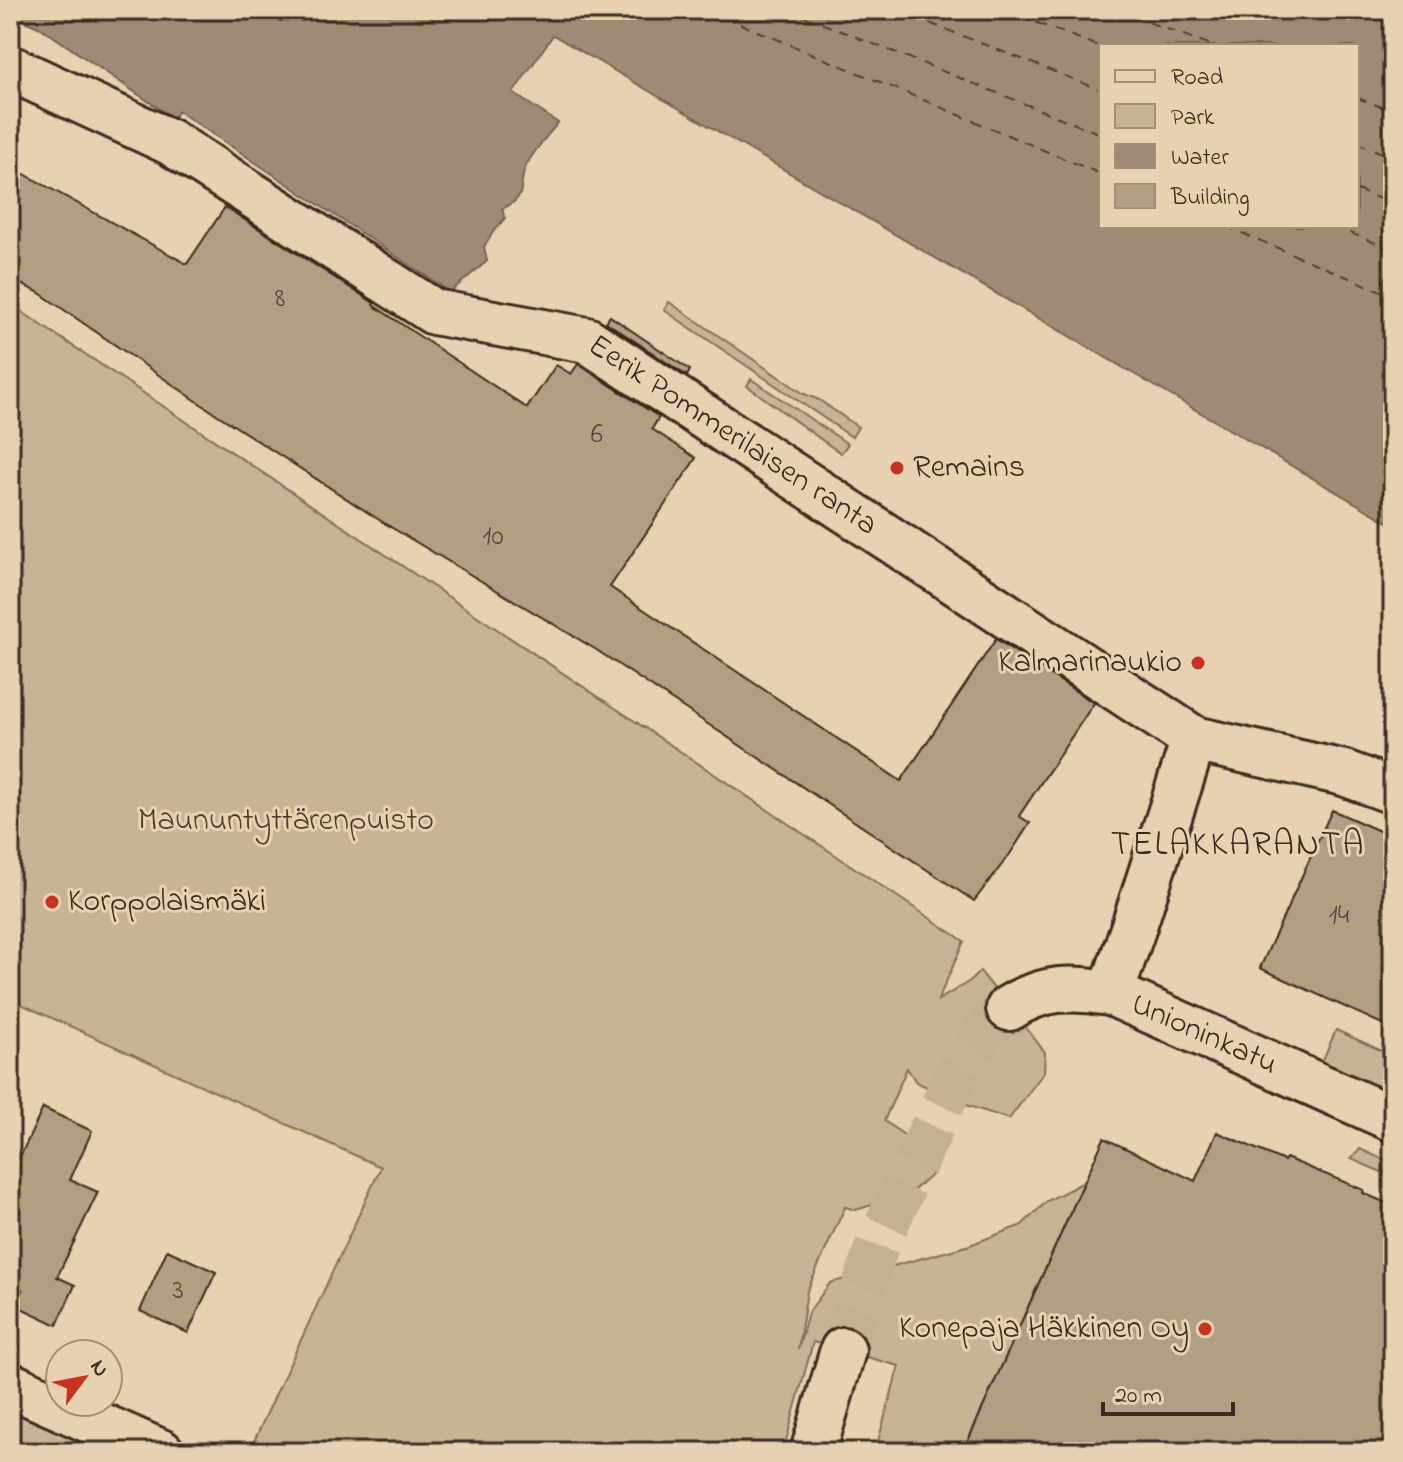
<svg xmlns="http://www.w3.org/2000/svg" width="1403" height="1462" viewBox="0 0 1403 1462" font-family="'Indie Flower',sans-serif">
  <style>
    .green { fill: #c9b397; stroke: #826e5a; stroke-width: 2 }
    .water { fill: #9f8b74; stroke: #776452; stroke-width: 2; fill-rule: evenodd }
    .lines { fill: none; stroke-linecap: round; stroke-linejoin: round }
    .ferry { stroke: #4f3d2f; stroke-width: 2; stroke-dasharray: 10 8; stroke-linecap: butt }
    .building { fill: #b29e84; stroke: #3b2a1e; stroke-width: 2 }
    .minor-tunnel { stroke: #c5b094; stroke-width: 44; stroke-dasharray: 44 22; stroke-linecap: butt }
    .minor-casing { stroke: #3b2a1e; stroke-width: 50 }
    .minor { stroke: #e8d1b1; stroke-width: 44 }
    .poi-dot { fill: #c8321e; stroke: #e8d1b1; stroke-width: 3 }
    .labels { text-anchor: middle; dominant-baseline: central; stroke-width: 6; stroke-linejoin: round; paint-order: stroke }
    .number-label { font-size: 28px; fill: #594738 }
    .street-label { font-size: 32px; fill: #3b2a1e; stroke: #e8d1b1 }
    .poi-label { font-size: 32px; fill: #3b2a1e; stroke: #e8d1b1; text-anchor: start }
    .park-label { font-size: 32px; fill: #503f30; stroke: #e8d1b1 }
    .neighbourhood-label { font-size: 34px; letter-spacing: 2px; fill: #3b2a1e; stroke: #e8d1b1 }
  </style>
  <rect width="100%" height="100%" fill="#e8d1b1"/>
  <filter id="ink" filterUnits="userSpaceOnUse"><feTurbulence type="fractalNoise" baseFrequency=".0125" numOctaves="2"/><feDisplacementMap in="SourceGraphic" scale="16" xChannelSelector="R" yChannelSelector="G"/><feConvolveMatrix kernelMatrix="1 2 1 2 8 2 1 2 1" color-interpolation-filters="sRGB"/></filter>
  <g filter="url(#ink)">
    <!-- green -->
    <g class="green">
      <path d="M669,302L804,394L819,400L858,427L852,437L664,310Z"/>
      <path d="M10,304L964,941L938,1000L970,981L980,971L1045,1052L1044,1072L1009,1119L963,1104L916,1082L907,1068L884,1121L933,1155L934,1173L910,1193L856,1210L845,1207L807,1291L798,1350L808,1313L830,1283L967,1246L1022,1225L1047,1201L1084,1182L963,1452H875L899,1366L813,1342L783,1452H306L291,1445L284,1452H249L381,1167L10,999Z"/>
      <path d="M751,379L848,444L841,453C809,432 779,408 747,386Z"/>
      <path d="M1336,1030L1393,1056V1096L1321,1064Z"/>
      <path d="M1360,1149L1393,1164V1177L1351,1159Z"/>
      <path d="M10,1399L119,1452H10Z"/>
    </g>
    <!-- water -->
    <path class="water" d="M10,10H1393V525L553,35L513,93L558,123C546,137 534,150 526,166C516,189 530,195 502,209L505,218L493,232L484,247L487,261L450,292L178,111L173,118L41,28L10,15ZM1101,46H1357V226H1101Z"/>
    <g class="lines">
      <!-- ferry -->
      <g class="ferry">
        <path d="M707,10L1101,174"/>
        <path d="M788,10L1101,134"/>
        <path d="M896,10L1101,90"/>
        <path d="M1003,10L1101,47"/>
        <path d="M1115,10L1214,46"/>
        <path d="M1357,98L1393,111"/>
        <path d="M1357,143L1393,157"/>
        <path d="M1357,190L1393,204"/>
        <path d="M1225,226L1393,296"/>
        <path d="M1333,226L1393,250"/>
      </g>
    </g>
    <!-- building -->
    <g class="building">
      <path d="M10,166L187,264L225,207L374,303L373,305L527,408L556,365L571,374L578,364L659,417L652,429L696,458L610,587L901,781L996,639L1094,703L1019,816L1030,823L1010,854L974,901L595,649L384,523L201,404L38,292L10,279Z"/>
      <path d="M610,316L690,370L687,376L606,322Z"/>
      <path d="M1332,810L1393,837V1029L1260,968Z"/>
      <path d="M43,1108L92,1131L70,1180L98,1192L57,1277L75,1285L57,1325L15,1305L22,1290L10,1285V1178Z"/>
      <path d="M1217,1132L1284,1161L1286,1158L1364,1190L1363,1193L1393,1206V1452H963L1104,1138L1195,1181Z"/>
      <path d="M167,1250L216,1272L188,1333L140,1311Z"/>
    </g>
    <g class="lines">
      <!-- minor-tunnel -->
      <path class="minor-tunnel" d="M843,1350L878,1243L961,1065C974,1042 988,1024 1009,1008"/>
      <defs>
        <g id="minor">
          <path id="s1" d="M10,68L170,142L434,312L587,340L1194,739L1344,773L1393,791"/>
          <path d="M1111,993L1134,926L1194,739"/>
          <path id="s2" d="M1009,1008C1044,986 1071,987 1111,993L1393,1119"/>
          <path d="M10,1385L161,1452"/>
          <path d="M813,1452L843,1350"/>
        </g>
      </defs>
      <!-- minor casing -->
      <use href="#minor" class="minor-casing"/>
      <!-- minor -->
      <use href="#minor" class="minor"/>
    </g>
  </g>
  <!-- markers -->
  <g class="poi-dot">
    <circle cx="897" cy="468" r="8"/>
    <circle cx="1198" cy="663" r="8"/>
    <circle cx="52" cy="902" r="8"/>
    <circle cx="1205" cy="1329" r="8"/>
  </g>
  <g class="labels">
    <!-- number labels -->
    <g class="number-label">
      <text x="280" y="299">8</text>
      <text x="597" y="435">6</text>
      <text x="493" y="537">10</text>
      <text x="1339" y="916">14</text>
      <text x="178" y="1291">3</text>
    </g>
    <!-- street labels -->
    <g class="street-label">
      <text stroke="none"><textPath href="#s1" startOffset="820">Eerik Pommerilaisen ranta</textPath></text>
      <text stroke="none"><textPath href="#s2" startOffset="208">Unioninkatu</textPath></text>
    </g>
    <!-- poi labels -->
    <g class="poi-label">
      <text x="913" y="468">Remains</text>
      <text x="1182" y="663" text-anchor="end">Kalmarinaukio</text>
      <text x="68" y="902">Korppolaismäki</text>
      <text x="1189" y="1329" text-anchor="end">Konepaja Häkkinen Oy</text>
    </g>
    <!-- park labels -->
    <g class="park-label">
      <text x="286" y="821">Maununtyttärenpuisto</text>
    </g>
    <!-- neighbourhood labels -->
    <g class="neighbourhood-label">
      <text x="1238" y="846">TELAKKARANTA</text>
    </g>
  </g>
  <!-- margin -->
  <rect width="1403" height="1462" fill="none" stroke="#e8d1b1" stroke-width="40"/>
  <rect x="20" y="20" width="1363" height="1422" fill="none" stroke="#3b2a1e" stroke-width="3" filter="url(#ink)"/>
  <!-- legend -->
  <rect x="1099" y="44" width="260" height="184" fill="#e8d1b1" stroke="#a38e76" stroke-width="2"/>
  <rect x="1115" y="70" width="40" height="12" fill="#e8d1b1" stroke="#a38e76" stroke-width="2"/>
  <text x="1171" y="84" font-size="24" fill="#3b2a1e">Road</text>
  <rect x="1115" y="104" width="40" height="24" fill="#c9b397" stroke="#a38e76" stroke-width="2"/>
  <text x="1171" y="124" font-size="24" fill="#3b2a1e">Park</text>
  <rect x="1115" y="144" width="40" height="24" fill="#9f8b74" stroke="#a38e76" stroke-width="2"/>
  <text x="1171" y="164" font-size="24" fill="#3b2a1e">Water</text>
  <rect x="1115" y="184" width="40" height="24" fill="#b29e84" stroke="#a38e76" stroke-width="2"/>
  <text x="1171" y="204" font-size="24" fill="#3b2a1e">Building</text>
  <!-- north arrow -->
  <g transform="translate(84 1378) rotate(58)"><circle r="38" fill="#e8d1b1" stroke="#a38e76" stroke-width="2"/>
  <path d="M0-6L14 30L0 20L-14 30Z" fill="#c8321e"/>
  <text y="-12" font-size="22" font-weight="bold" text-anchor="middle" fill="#3b2a1e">N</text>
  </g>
  <!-- scale -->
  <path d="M1103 1402v12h130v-12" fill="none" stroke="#3b2a1e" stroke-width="4"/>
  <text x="1115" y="1402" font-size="24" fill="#3b2a1e" stroke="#e8d1b1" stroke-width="6" paint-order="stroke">20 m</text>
</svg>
